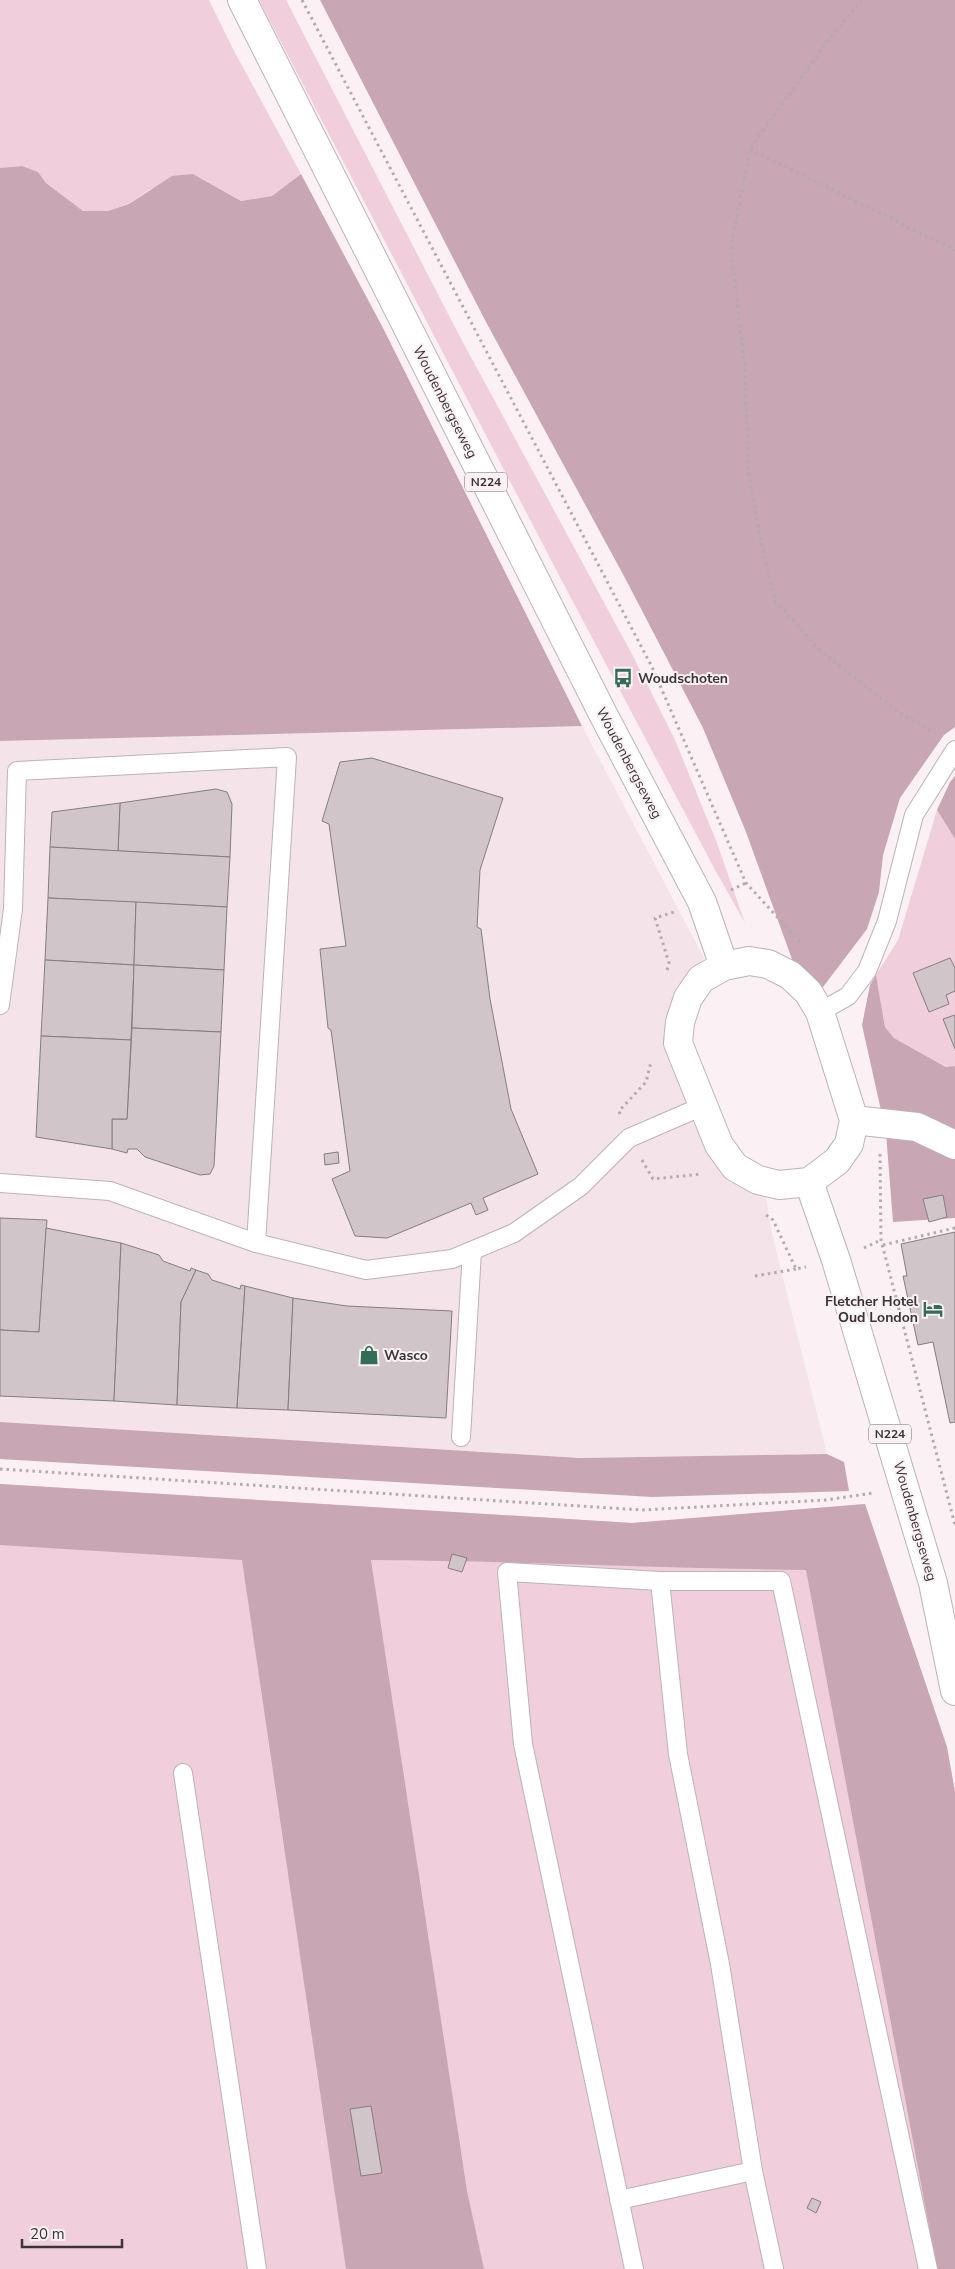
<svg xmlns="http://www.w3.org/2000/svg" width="955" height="2269" viewBox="0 0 955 2269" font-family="'Nunito Sans',sans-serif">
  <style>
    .built { fill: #f5e3ea }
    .green { fill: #f0cedc }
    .forest { fill: #c8a6b4 }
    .building { fill: #d0c6ca; stroke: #867d81 }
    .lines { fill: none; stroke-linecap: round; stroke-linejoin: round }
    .service-casing { stroke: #bcb3b6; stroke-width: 20 }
    .minor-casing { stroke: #bcb3b6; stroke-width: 30 }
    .primary-casing { stroke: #bcb3b6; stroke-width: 30 }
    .path { stroke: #b3abae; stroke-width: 3; stroke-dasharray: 2.5 4; stroke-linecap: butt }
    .service { stroke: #fff; stroke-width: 18 }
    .minor { stroke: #fff; stroke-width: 28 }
    .primary { stroke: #fff; stroke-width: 28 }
    .labels { text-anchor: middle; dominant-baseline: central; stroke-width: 4; stroke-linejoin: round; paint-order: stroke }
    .shield { fill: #fbf1f5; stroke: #736d70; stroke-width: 1 }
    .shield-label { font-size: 12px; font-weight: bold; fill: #393537 }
    .street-label { font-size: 14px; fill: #393537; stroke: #fbf1f5 }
    .poi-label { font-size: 14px; font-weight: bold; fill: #393537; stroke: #fbf1f5; text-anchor: start }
  </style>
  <rect width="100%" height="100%" fill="#fbf1f5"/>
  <!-- built -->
  <path class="built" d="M582,726L704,958L690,974L669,1049L765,1192L772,1234L827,1454L579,1458L0,1422V741Z"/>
  <!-- green -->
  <g class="green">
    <path d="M0,0H209L233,49L301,174L272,196L241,201L193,174L149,190L129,204L108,211H83L46,183L38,172L22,166L0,168Z"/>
    <path d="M259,0H286L459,335L633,656L675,740L717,843L745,923L714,868L562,581Z"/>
    <path d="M937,810L955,839V1066L947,1067L894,1038L885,1027L876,975L898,940Z"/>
    <path d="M0,1484L632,1523L865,1504L947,1747L955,1792V2269H0Z"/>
  </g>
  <!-- forest -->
  <g class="forest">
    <path d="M320,0H955V727L944,735L900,798L883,855L879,892L867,929L823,987L797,973L746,832L703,728L625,578L486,322Z"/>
    <path d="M22,166L38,172L46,183L83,211H108L129,204L172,176L193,174L241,201L272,196L301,174L383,328L582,726L0,741V168Z"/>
    <path d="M955,776V839L937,810L950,782Z"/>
    <path d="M876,975L885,1027L894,1038L946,1067L955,1066V1218L893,1222L886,1133L862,1025L870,985Z"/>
    <path d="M0,1422L579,1458L827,1454L844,1462L849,1491L652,1497L0,1459Z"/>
    <path d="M0,1484L632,1523L865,1504L947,1747L955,1792V2269H937L806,1570C661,1568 516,1561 371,1560L467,2191L484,2269H346L242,1560L0,1545Z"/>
  </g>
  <!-- building -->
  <g class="building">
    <path d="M372,758L503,798L480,870L477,927L481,929L490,999L511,1109L538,1174L483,1198L488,1210L476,1215L471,1203L387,1238L355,1236L332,1179L350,1171L331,1030L328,1028L320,949L346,946L329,824L322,821L340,762Z"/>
    <path d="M216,789L227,792L232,804L230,857L118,851L120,803Z"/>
    <path d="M120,803L118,851L50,847L52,812Z"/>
    <path d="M50,847L230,857L227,907L48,898Z"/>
    <path d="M48,898L136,902L134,965L45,960Z"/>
    <path d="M136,902L227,907L224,970L134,965Z"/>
    <path d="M950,958L955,968V991L946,995L949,1004L929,1012L913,973Z"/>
    <path d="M45,960L134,965L131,1040L41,1036Z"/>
    <path d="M134,965L224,970L221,1032L132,1028Z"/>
    <path d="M955,1015V1049L943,1019Z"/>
    <path d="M132,1028L221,1032L214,1166L210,1174L200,1175L145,1157L137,1149H128L127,1153L112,1149V1119H127Z"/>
    <path d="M41,1036L131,1040L127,1119H112V1149L36,1137Z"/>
    <path d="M338,1152L339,1163L325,1165L324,1154Z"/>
    <path d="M943,1195L947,1217L929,1222L923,1199Z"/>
    <path d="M0,1218L47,1220L39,1332L0,1330Z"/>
    <path d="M46,1228L121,1243L114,1401L0,1396V1330L39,1332Z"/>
    <path d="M955,1232V1422L950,1423L933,1342L918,1345L903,1276H907L901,1244Z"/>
    <path d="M121,1243L159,1255L163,1261L190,1271L191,1268L196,1270L181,1302L177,1405L114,1401Z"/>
    <path d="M196,1270L208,1274L212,1280L240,1289L241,1285L245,1286L237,1408L177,1405L181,1302Z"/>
    <path d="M245,1286L293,1298L288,1410L237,1408Z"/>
    <path d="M293,1298L347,1306L452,1311L446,1418L288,1410Z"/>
    <path d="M452,1554L467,1558L462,1572L448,1568Z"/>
    <path d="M371,2106L382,2173L361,2176L350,2109Z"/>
    <path d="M812,2198L821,2202L816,2213L807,2208Z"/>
  </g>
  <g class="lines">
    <defs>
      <g id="service">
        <path d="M0,1005L13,909L17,771L287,757L256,1243"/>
        <path d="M820,1012L848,996L867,971L887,921L914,815L955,750"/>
        <path d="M0,1183L110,1191L256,1243L366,1270L452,1259L514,1233L581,1186L629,1138L703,1106"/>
        <path d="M461,1437L472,1251"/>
        <path d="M183,1773L257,2269"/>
        <path d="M753,2171L774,2269"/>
        <path d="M619,2200L753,2171L720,1964L678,1754L660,1581"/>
        <path d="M634,2269L523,1744L507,1572L660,1581H781L928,2269"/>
      </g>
      <path id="minor" d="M854,1120L917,1127L955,1145"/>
      <g id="primary">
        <path d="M242,0L604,716L702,902L724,966"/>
        <path d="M749,961L768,964L790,975L808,992L820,1012L854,1120L849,1144L837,1161L809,1182L779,1185L758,1180L735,1167L719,1145L678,1043L680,1022L688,998L701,979L724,966Z"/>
        <path d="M809,1182L836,1260L933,1583L955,1691"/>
      </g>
    </defs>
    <!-- service casing -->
    <use href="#service" class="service-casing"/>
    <!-- minor casing -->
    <use href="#minor" class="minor-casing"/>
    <!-- primary casing -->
    <use href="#primary" class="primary-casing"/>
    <!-- path -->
    <g class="path">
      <path d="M302,0L652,667L746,883L802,944"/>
      <path d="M862,0L826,43L750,149L731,247L745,370L749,475L761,542L775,601L821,651L900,713L935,733"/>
      <path d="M750,149L955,250"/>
      <path d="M731,890L746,883"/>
      <path d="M667,970L669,963L655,918L674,912"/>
      <path d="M620,1114L619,1111L646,1082L651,1062"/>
      <path d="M880,1154L881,1240L955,1525"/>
      <path d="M642,1160L653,1179L702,1174"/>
      <path d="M766,1215L773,1220L796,1269L806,1267"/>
      <path d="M883,1245L955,1228"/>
      <path d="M864,1248L881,1240"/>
      <path d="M755,1276L796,1269"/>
      <path d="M0,1469L642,1510L826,1500L873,1493"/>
    </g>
    <!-- service -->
    <use href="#service" class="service"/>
    <!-- minor -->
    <use href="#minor" class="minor"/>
    <!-- primary -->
    <use href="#primary" class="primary"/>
  </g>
  <!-- icons -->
  <defs>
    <symbol id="bus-bare" viewBox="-9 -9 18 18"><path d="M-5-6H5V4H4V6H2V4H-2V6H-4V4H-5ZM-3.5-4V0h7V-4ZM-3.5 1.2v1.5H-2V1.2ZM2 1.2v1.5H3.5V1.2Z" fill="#336d56" stroke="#fbf1f5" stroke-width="2.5" paint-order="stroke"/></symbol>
    <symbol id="hotel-bare" viewBox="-9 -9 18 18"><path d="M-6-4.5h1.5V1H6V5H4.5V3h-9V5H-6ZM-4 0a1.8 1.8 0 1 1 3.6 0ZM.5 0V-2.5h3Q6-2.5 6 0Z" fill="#336d56" stroke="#fbf1f5" stroke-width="2.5" paint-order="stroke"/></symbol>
    <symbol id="shop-bare" viewBox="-9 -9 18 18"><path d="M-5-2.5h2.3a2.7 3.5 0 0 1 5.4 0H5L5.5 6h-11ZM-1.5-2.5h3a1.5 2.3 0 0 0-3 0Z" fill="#336d56" stroke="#fbf1f5" stroke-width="2.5" paint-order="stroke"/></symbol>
  </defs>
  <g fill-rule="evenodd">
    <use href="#bus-bare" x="609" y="664" width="28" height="28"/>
    <use href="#hotel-bare" x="919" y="1295" width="28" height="28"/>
    <use href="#shop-bare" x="355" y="1341" width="28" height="28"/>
  </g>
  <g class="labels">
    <!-- shield labels -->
    <g class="shield">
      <rect x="465" y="472.5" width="42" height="19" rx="4"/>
      <rect x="869" y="1424.5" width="42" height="19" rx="4"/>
    </g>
    <g class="shield-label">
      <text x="486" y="482">N224</text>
      <text x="890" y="1434">N224</text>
    </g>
    <!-- street labels -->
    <g class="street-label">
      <text transform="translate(445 402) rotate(63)">Woudenbergseweg</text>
      <text transform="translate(629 763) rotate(62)">Woudenbergseweg</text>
      <text transform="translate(915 1521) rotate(74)">Woudenbergseweg</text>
    </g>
    <!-- poi labels -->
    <g class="poi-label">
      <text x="638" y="678">Woudschoten</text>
      <text x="918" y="1301" text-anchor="end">Fletcher Hotel<tspan x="918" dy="16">Oud London</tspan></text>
      <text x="384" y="1355">Wasco</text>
    </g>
  </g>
  <!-- scale -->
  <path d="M22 2239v8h100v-8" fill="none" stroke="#393537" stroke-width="2.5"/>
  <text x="30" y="2239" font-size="15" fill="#393537" stroke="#fbf1f5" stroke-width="4" paint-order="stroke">20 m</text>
</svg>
